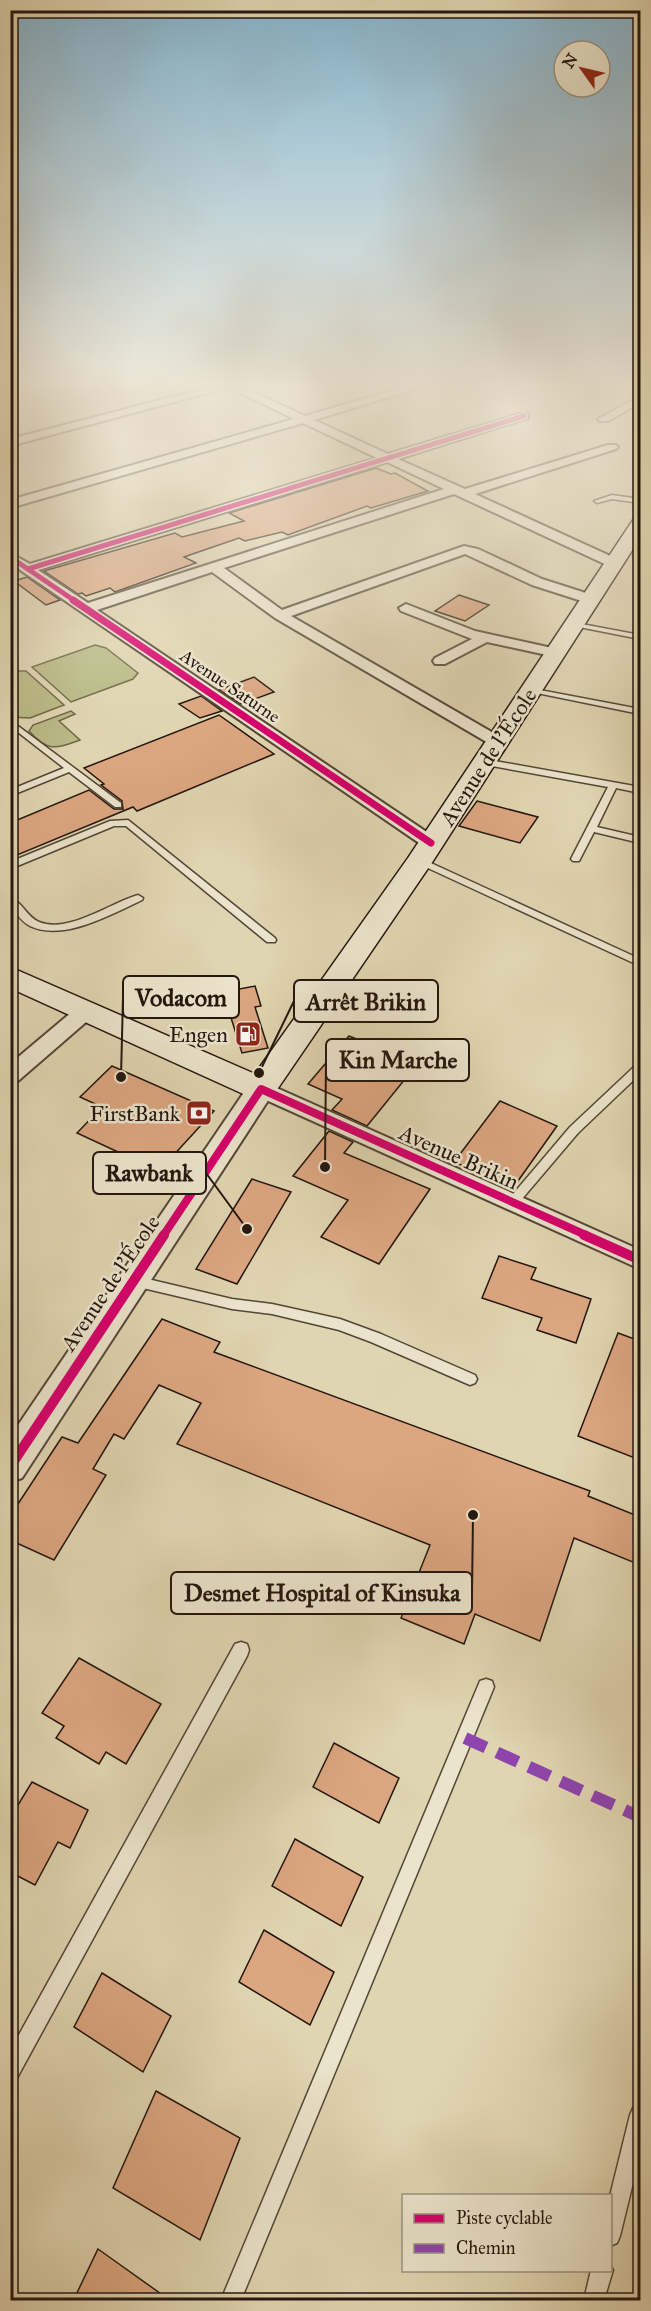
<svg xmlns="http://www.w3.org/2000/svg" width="651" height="2311" viewBox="0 0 651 2311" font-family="'IM FELL Great Primer',serif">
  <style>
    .green { fill: #babb87; stroke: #6e684a; stroke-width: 1.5 }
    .building { fill: #dca681; stroke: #23160e; stroke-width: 1.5 }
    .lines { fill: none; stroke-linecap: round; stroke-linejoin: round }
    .service-casing { stroke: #524637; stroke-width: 3 }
    .minor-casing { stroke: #524637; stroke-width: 4 }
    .tertiary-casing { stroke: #524637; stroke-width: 4 }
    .secondary-casing { stroke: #23160e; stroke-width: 3 }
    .service { fill: #ebe4cc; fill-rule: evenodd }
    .minor { fill: #ebe4cc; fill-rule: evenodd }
    .tertiary { fill: #ebe4cc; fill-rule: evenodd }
    .secondary { fill: #ebe4cc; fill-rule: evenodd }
    .quiet { stroke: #8e44ad; stroke-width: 12; stroke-dasharray: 23 12; stroke-linecap: butt }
    .cycleway-far3-casing { stroke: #ebe4cc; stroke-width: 8 }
    .cycleway-far2-casing { stroke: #ebe4cc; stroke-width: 10 }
    .cycleway-far1-casing { stroke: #ebe4cc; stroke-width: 12 }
    .cycleway-casing { stroke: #ebe4cc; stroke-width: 14 }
    .cycleway-far3 { stroke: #d6006c; stroke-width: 5 }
    .cycleway-far2 { stroke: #d6006c; stroke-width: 7 }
    .cycleway-far1 { stroke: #d6006c; stroke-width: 8 }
    .cycleway { stroke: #d6006c; stroke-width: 10 }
    .labels { text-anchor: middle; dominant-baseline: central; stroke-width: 5; stroke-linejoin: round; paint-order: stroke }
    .far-street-label { font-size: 18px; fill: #23160e; stroke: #ebe4cc }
    .street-label { font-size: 22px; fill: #23160e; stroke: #ebe4cc }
    .poi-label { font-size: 22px; fill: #23160e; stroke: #ebe4cc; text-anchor: end }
    .leader { fill: none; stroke: #23160e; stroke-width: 2 }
    .callout-dot { fill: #23160e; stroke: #ebe4cc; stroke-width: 2 }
    .callout { fill: #ebe4cc; stroke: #23160e; stroke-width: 2 }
    .callout-label { font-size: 24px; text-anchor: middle; font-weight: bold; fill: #23160e }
  </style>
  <rect width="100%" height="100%" fill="#e0d5b1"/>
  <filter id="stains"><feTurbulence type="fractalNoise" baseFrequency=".00333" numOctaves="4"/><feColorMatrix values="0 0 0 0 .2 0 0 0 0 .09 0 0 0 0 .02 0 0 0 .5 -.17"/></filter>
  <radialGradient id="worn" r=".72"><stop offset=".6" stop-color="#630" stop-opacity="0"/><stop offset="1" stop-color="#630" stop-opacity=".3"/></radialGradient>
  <!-- green -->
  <g class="green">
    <path d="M95,645L106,648L138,673L133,679L71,702L32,667Z"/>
    <path d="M19,671H26L64,705L30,718L11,717V674Z"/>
    <path d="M71,711L75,714L59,721L80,740C55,749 48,752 29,731L33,725Z"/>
  </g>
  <!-- building -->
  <g class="building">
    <path d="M376,468L391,474L395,473L428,491L371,508L367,506L288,535L282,532L245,541L239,538L184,557L196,563L115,592L110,588L86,596L82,593L78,594L44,571L175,533L182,537L244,521L229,513Z"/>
    <path d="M27,577L60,600L46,605L14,581Z"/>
    <path d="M459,595L489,605L465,621L435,611Z"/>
    <path d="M254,677L274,692L241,704L219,690Z"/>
    <path d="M201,696L222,711L200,718L179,704Z"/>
    <path d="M219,715L274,754L137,811L133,807L10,858V823L89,790L114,809H123L122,801L101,785L104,784L84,768Z"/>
    <path d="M477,801L538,817L520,843L459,826Z"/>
    <path d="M255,986L261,1006L255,1007L268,1048L242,1053L223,992Z"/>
    <path d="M349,1036L418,1063L367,1126L332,1110L342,1099L308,1084Z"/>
    <path d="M112,1066L214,1111L159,1171L77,1133L102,1107L80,1097Z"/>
    <path d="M500,1101L557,1126L513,1188L454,1162Z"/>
    <path d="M329,1131L353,1142L344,1153L430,1189L379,1264L321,1237L348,1200L293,1176Z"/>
    <path d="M252,1179L291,1192L237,1284L196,1269Z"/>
    <path d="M499,1256L536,1268L531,1279L591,1299L576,1343L537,1330L542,1318L482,1298Z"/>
    <path d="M162,1319L220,1342L214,1352L590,1491L588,1496L640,1517V1565L574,1538L540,1641L475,1614L464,1644L401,1618L430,1545L177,1444L201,1403L159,1385L124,1439L114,1434L93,1469L106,1475L54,1560L10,1540V1516L62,1437L78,1443Z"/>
    <path d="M618,1333L640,1341V1380L634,1399L640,1401V1460L578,1436Z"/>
    <path d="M79,1658L161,1704L126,1764L106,1752L99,1764L56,1738L64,1726L42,1713Z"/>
    <path d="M334,1743L399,1778L379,1823L313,1787Z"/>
    <path d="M32,1782L88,1810L70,1848L58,1842L35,1885L10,1872V1818Z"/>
    <path d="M295,1839L363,1877L341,1926L272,1886Z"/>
    <path d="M264,1930L334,1972L310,2025L239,1982Z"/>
    <path d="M102,1973L171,2016L143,2072L74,2027Z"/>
    <path d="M156,2091L240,2138L200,2240L113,2188Z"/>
    <path d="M98,2249L171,2301H73Z"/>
  </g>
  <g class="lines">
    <defs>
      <g id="service">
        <path d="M612,495L640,499V503L612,499L597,503L594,501Z"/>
        <path d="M571,622L640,635V639L574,626H571Z"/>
        <path d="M529,688L640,709V714L532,692L528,690Z"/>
        <path d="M10,720L121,803V807H115L69,772L10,796V790L64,768L10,726Z"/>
        <path d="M484,759L640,787V793L616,788L597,827L640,837V843L594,832L579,861H573L571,859L608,787L481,764L480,762Z"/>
        <path d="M128,820L275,938L276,940L275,942H267L126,826H114L10,869V862L110,821Z"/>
        <path d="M420,858L640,959V966L417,863V859Z"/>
        <path d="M138,895L143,898L142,900C112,914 63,942 30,926C22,922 16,913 10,906V897C22,902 27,917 39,922C68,934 110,903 138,895Z"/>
        <path d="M640,1064V1074L578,1133L516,1206H508L506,1203L508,1200L570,1127L636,1065Z"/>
        <path d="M135,1276L232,1299L272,1304L340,1319L381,1334L475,1375L477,1379L475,1383L470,1385L371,1342L339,1330L272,1314L232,1309L130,1285L128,1281L130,1277Z"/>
        <path d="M241,1642L247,1644L249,1650L247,1656L17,2078L10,2081V2051L235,1644Z"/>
        <path d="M486,1679L492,1681L494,1687L241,2300H221L480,1681Z"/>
        <path d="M640,2105V2154L620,2236L617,2243L610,2246V2196L630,2115L633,2108Z"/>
        <path d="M610,2265L613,2270L604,2300H584L591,2270H610Z"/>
      </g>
      <g id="minor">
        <path d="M207,388H226L10,446V439Z"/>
        <path d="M231,388H245L305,416L401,388H419L314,420L388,454L520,414H528V418L398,459L465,489L608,445H616L618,447L616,449L475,494L619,560L621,563L619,566H609L454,494L224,568L282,610L464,546L478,549L542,579L595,596L597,599L595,602H585L532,585L465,554L291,616L502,738L504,741L502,744H490L275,618L212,572L97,610L437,839L440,843L437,847H425L10,563V553L30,564L377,458L303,423L10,508V500L294,419ZM387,462L444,489L88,603L38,570Z"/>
        <path d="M640,396V403L608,421H600L598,419Z"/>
        <path d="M406,604L475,631L561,650L563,653L556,657L487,642L445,664H435L433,661L435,658L472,639L401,611L399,608Z"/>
        <path d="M86,1004L93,1006L96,1011L93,1016L18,1081L10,1083V1064L79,1006Z"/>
        <path d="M261,1081L640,1250V1269L253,1094L250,1089L253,1084Z"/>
      </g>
      <path id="tertiary" d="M261,1079L271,1082L275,1089L271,1096L22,1478L10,1482V1437L251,1082Z"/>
      <path id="secondary" d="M640,518V538L433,861L272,1097L261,1100L250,1097L10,988V967L255,1074L408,858L633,520Z"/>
    </defs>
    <!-- service casing -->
    <use href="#service" class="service-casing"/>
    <!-- minor casing -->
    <use href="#minor" class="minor-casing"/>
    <!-- tertiary casing -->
    <use href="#tertiary" class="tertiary-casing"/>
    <!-- secondary casing -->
    <use href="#secondary" class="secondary-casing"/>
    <!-- service -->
    <use href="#service" class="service"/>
    <!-- minor -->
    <use href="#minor" class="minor"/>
    <!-- tertiary -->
    <use href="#tertiary" class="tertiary"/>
    <!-- secondary -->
    <use href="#secondary" class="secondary"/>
    <!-- quiet -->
    <path class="quiet" d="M465,1738L640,1817"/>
    <defs>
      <g id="cycleway-far3">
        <path d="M10,557L75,601"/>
        <path d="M28,569L524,416"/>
      </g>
      <path id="cycleway-far2" d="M73,600L431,843"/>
      <path id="cycleway-far1" d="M163,1236L261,1089L588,1236"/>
      <g id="cycleway">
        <path d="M584,1235L640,1260"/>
        <path d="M10,1467L164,1235"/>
      </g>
    </defs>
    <!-- cycleway-far3 casing -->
    <use href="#cycleway-far3" class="cycleway-far3-casing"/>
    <!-- cycleway-far2 casing -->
    <use href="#cycleway-far2" class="cycleway-far2-casing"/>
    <!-- cycleway-far1 casing -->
    <use href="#cycleway-far1" class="cycleway-far1-casing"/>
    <!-- cycleway casing -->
    <use href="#cycleway" class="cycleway-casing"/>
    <!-- cycleway-far3 -->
    <use href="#cycleway-far3" class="cycleway-far3"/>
    <!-- cycleway-far2 -->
    <use href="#cycleway-far2" class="cycleway-far2"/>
    <!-- cycleway-far1 -->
    <use href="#cycleway-far1" class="cycleway-far1"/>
    <!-- cycleway -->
    <use href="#cycleway" class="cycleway"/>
  </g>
  <!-- sky -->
  <linearGradient id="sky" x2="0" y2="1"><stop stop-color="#86b6d1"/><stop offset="0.54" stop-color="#f1ecdc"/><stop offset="1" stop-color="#f1ecdc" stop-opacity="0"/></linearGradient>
  <rect width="651" height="712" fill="url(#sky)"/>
  <!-- icons -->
  <defs>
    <symbol id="fuel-square" viewBox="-11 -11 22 22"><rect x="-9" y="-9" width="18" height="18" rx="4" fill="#8f2418" stroke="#ebe4cc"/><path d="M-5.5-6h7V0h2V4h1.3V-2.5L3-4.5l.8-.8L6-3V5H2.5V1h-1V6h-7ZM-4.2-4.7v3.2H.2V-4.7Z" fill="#fff"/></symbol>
    <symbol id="bank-square" viewBox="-11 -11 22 22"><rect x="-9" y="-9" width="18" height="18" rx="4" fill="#8f2418" stroke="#ebe4cc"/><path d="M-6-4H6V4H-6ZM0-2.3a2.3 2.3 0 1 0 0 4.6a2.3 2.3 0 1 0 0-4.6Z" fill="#fff"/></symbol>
  </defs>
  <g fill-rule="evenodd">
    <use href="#fuel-square" x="233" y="1019" width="30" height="30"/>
    <use href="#bank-square" x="184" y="1098" width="30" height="30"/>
  </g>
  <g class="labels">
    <!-- far-street labels -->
    <g class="far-street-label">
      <text transform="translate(230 686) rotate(34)">Avenue Saturne</text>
    </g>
    <!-- street labels -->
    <g class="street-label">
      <text transform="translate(488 757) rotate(-57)">Avenue de l'École</text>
      <text transform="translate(459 1157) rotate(24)">Avenue Brikin</text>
      <text transform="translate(110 1283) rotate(-56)">Avenue de l'École</text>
    </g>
    <!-- poi labels -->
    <g class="poi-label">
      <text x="228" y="1034">Engen</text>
      <text x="180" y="1113">FirstBank</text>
    </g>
  </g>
  <!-- callouts -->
  <path class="leader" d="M121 1077L123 997M259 1073L294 1001M325 1167L326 1060M247 1229L206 1173M473 1515L472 1593"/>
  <g class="callout-dot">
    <circle cx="121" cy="1077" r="6"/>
    <circle cx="259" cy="1073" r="6"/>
    <circle cx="325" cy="1167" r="6"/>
    <circle cx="247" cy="1229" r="6"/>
    <circle cx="473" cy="1515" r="6"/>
  </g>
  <g class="callout">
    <rect x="123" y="976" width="116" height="42" rx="6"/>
    <rect x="294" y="980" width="144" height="42" rx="6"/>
    <rect x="326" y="1039" width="143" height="42" rx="6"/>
    <rect x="93" y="1152" width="113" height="42" rx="6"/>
    <rect x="171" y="1572" width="301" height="42" rx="6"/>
  </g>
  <g class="callout-label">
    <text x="181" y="1006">Vodacom</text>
    <text x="366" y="1010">Arrêt Brikin</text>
    <text x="398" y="1068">Kin Marche</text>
    <text x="149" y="1181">Rawbank</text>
    <text x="322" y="1601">Desmet Hospital of Kinsuka</text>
  </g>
  <!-- margin -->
  <rect width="651" height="2311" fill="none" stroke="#e0d5b1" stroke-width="36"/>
  <rect x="12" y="12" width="627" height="2287" fill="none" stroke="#23160e" stroke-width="3"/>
  <rect x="18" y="18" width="615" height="2275" fill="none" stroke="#23160e" stroke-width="1.5"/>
  <!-- legend -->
  <rect x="402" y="2194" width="210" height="78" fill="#ebe4cc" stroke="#9b9280" stroke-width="1.5"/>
  <rect x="414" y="2214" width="30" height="9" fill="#d6006c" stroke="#9b9280" stroke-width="1.5"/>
  <text x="456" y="2224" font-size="18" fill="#23160e">Piste cyclable</text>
  <rect x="414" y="2244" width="30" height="9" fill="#8e44ad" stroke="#9b9280" stroke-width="1.5"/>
  <text x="456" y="2254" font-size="18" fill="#23160e">Chemin</text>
  <!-- north arrow -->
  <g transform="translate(582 69) rotate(304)"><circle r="28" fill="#ebe4cc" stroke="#9b9280" stroke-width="1.5"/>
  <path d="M0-4.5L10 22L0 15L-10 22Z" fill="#8f2418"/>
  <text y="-9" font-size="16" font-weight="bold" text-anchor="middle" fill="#23160e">N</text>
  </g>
  <rect width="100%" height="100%" filter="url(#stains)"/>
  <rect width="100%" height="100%" fill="url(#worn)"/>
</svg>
